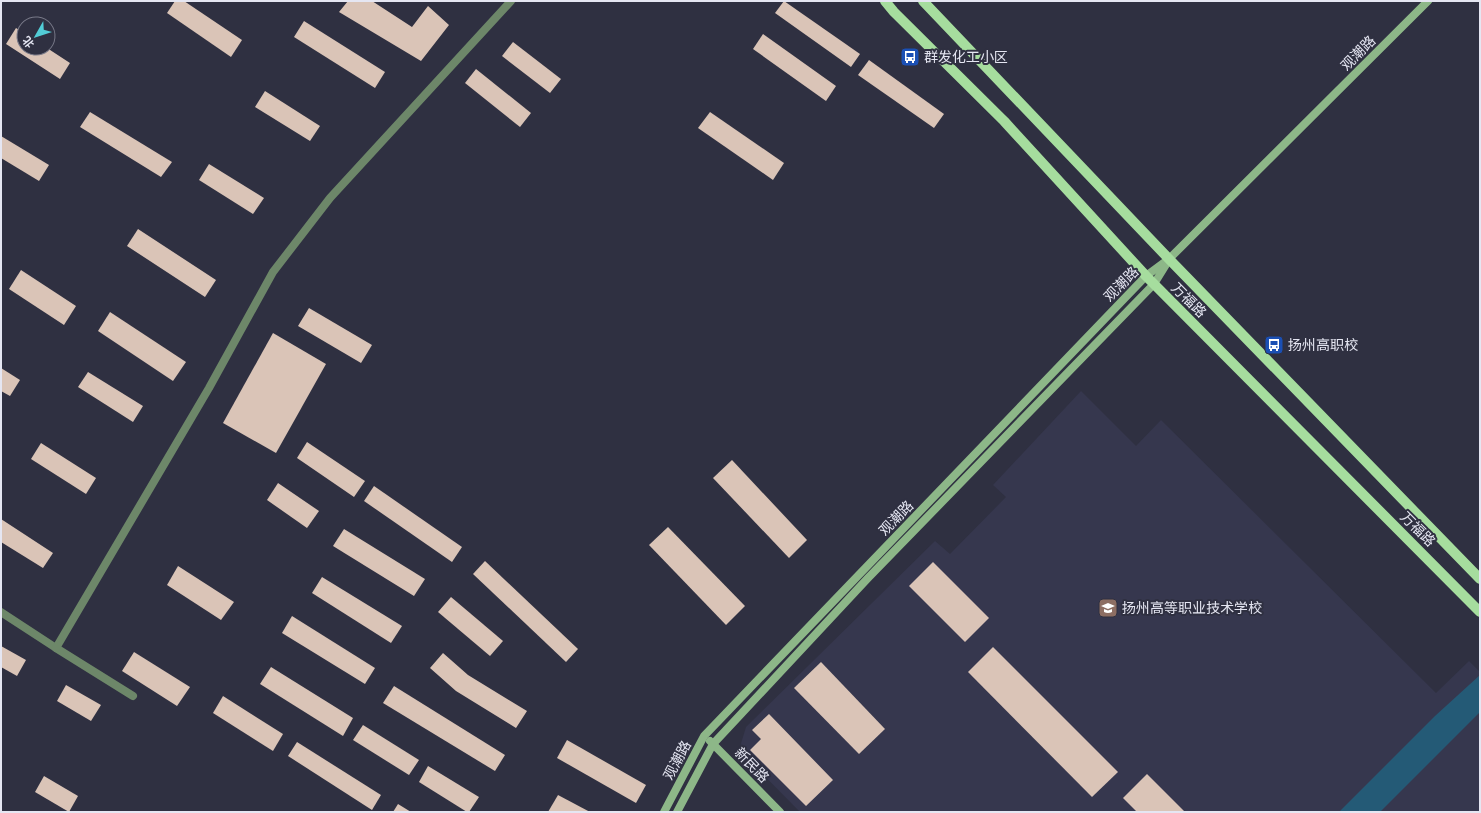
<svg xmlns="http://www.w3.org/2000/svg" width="1481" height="813" viewBox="0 0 1481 813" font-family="'Space Grotesk','Noto Sans SC',sans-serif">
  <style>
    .built { fill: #36374e }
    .water { fill: #245a76 }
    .building { fill: #dac4b7 }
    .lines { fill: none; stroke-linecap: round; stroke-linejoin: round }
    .street { stroke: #6d8769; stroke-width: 8 }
    .secondary { stroke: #8db788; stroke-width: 8 }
    .primary { stroke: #a6dd9e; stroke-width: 10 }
    .labels { text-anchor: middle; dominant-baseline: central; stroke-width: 4; stroke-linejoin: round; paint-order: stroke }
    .street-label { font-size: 14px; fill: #e5e6f2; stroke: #2f3041 }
    .poi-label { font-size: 14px; fill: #e5e6f2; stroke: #2f3041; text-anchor: start }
  </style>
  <rect width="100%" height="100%" fill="#2f3041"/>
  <!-- built -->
  <path class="built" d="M1081,391L1136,446L1161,420L1436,693L1469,661L1480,672V812H800L739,750L746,727L935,541L950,554L1006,497L993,485Z"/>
  <!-- water -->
  <path class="water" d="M1480,675V712L1380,812H1339L1435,716Z"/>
  <!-- building -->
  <g class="building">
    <path d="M175,1H184L242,40L231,57L167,13Z"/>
    <path d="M348,1H372L412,27L428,6L449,25L421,61L339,12Z"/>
    <path d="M784,1L860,54L851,67L775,13Z"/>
    <path d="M304,21L385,72L375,88L294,37Z"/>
    <path d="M16,28L24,33V48H47L70,63L60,79L6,44Z"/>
    <path d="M763,34L836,86L826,101L753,49Z"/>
    <path d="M513,42L561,79L550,93L502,56Z"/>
    <path d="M869,60L944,114L934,128L858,75Z"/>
    <path d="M476,69L531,113L520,127L465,83Z"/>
    <path d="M265,91L320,126L310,141L255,107Z"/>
    <path d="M90,112L172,162L161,177L80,127Z"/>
    <path d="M710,112L784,163L773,180L698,128Z"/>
    <path d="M1,136L49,165L39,181L1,158Z"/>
    <path d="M209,164L264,198L253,214L199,180Z"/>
    <path d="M138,229L216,280L205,297L127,246Z"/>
    <path d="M21,270L76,306L64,325L9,289Z"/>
    <path d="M309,308L372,345L361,363L298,326Z"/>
    <path d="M110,312L186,362L173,381L98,331Z"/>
    <path d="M273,333L326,364L276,453L223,423Z"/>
    <path d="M1,368L20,380L10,396L1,391Z"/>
    <path d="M88,372L143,406L133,422L78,387Z"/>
    <path d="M307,442L365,481L354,497L297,458Z"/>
    <path d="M41,443L96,478L86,494L31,459Z"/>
    <path d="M732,460L807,540L789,558L713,478Z"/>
    <path d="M278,483L319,511L307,528L267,500Z"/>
    <path d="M374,486L462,547L452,562L364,501Z"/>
    <path d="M1,519L53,553L43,568L1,542Z"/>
    <path d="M668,527L745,606L726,625L649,545Z"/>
    <path d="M344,529L425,579L414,596L333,546Z"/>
    <path d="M485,561L578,649L566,662L473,574Z"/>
    <path d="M933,562L989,618L965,642L909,586Z"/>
    <path d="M178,566L234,602L221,620L167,585Z"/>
    <path d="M322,577L402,626L391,643L312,593Z"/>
    <path d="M451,597L503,641L490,656L438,612Z"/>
    <path d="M292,616L375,668L365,684L282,633Z"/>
    <path d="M1,646L26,660L17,676L1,667Z"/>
    <path d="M993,647L1118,772L1092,797L968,672Z"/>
    <path d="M134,652L190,687L177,706L122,671Z"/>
    <path d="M443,653L468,675L527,711L516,728L456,691L430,668Z"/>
    <path d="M821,662L885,729L859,754L794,688Z"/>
    <path d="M271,667L353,718L343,736L260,684Z"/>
    <path d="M66,685L101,705L91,721L57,701Z"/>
    <path d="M394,686L505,755L495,771L383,703Z"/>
    <path d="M223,696L283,734L273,751L213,713Z"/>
    <path d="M769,714L833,780L806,806L750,750L761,739L752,730Z"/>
    <path d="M363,725L419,760L409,775L353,740Z"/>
    <path d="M567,740L646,785L636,803L557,758Z"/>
    <path d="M297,742L381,795L372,810L288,756Z"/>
    <path d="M428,766L479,797L469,812H467L419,782Z"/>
    <path d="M1147,774L1185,812H1137L1123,798Z"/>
    <path d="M44,776L78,796L69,812L35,792Z"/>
    <path d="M558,795L590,812H548Z"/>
    <path d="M398,804L411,812H393Z"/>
  </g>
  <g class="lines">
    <!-- street -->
    <g class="street">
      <path d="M1,612L56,648L133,696"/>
      <path d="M56,648L209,388L273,272L330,198L511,1"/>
    </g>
    <!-- secondary -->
    <g class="secondary">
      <path d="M710,741L780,812"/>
      <path d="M664,812L704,736L1146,276L1169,259L1428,1"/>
      <path d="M677,812L713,744L868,578L1154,284L1167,263"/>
    </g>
    <!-- primary -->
    <g class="primary">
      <path d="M885,1L894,12L1004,121L1146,276L1480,612"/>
      <path d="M923,1L1169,259L1480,579"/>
    </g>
  </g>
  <!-- icons -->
  <defs>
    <symbol id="bus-square" viewBox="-11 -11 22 22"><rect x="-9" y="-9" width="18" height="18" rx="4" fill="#1a4fb4" stroke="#2f3041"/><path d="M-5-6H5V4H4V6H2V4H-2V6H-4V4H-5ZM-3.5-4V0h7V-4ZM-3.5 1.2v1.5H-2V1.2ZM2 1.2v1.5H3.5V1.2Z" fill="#fff"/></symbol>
    <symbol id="school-square" viewBox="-11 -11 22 22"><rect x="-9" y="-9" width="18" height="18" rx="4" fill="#8d6e63" stroke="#2f3041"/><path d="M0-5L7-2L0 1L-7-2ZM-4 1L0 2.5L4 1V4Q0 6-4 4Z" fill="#fff"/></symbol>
  </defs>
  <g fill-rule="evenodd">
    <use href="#bus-square" x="899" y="46" width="22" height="22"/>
    <use href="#bus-square" x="1263" y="334" width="22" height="22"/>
    <use href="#school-square" x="1097" y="597" width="22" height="22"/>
  </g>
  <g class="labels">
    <!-- street labels -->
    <g class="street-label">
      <text transform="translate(1358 53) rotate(-45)">观潮路</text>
      <text transform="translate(1121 284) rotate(-45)">观潮路</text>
      <text transform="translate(1189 300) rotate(45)">万福路</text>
      <text transform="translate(896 518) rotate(-46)">观潮路</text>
      <text transform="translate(1418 529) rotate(45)">万福路</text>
      <text transform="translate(677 760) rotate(-62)">观潮路</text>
      <text transform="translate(752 765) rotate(46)">新民路</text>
    </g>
    <!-- poi labels -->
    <g class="poi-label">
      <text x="924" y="57">群发化工小区</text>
      <text x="1288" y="345">扬州高职校</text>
      <text x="1122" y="608">扬州高等职业技术学校</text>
    </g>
  </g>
  <!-- border -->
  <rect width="1481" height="813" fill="none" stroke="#e5e6f2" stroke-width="4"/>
  <!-- north arrow -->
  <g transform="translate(36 36) rotate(231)"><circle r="19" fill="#2f3041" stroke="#787988"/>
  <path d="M0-3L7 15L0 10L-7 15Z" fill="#52ccd6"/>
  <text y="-6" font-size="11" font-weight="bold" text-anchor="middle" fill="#e5e6f2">北</text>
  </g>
</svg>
